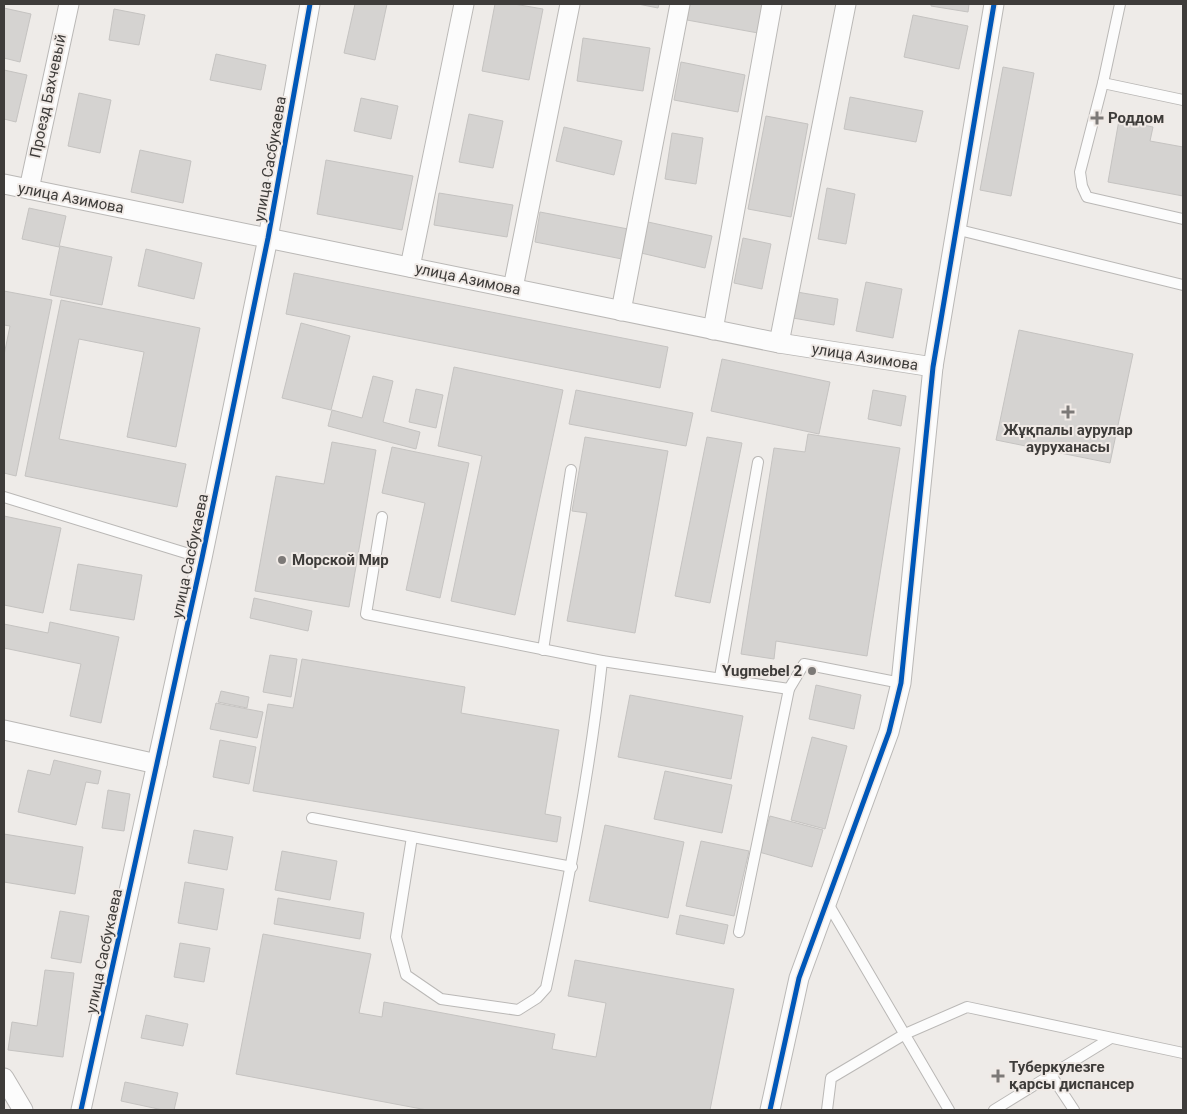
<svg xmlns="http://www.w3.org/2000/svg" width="1187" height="1114" viewBox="0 0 1187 1114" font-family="Roboto,sans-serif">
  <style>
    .building { fill: #d5d3d1; stroke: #c5c3c1 }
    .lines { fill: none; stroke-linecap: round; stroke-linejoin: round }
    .lane-casing { stroke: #bab8b6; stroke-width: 12 }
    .street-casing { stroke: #bab8b6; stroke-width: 21 }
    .lane { stroke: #fcfcfc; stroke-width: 10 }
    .street { stroke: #fcfcfc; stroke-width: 19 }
    .cycleway-casing { stroke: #f0eae6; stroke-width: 8 }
    .cycleway { stroke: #0057b8; stroke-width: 5 }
    .poi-dot { fill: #7c7977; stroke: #f0eae6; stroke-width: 2 }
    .labels { text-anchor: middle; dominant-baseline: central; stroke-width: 4; stroke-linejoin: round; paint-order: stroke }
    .street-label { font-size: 15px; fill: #3e3c3a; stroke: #f0eae6 }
    .poi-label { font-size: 15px; font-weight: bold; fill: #3e3c3a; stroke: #f0eae6; text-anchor: start }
  </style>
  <rect width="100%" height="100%" fill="#eeebe8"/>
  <!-- building -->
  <g class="building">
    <path d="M355,4H387L375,60L344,53Z"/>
    <path d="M495,4H514L543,9L529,80L482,71Z"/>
    <path d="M638,4H659L658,8Z"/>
    <path d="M690,4H763L758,33L687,20Z"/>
    <path d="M931,4H969L968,12L931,6Z"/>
    <path d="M4,8L31,14L20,62L4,58Z"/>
    <path d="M114,9L145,15L139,45L109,40Z"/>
    <path d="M913,15L968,26L959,69L904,57Z"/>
    <path d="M583,38L650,48L643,91L577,81Z"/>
    <path d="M216,54L266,65L261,90L210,80Z"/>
    <path d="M681,62L745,75L738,112L674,100Z"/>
    <path d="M1003,67L1034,73L1011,196L980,190Z"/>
    <path d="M4,70L27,75L16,122L4,119Z"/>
    <path d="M79,93L111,100L100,153L68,146Z"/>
    <path d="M850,97L923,111L916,142L844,129Z"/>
    <path d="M361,98L398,106L391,139L354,131Z"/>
    <path d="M469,114L503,121L493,168L459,162Z"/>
    <path d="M766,116L808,124L791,217L748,209Z"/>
    <path d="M1119,120L1153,127L1150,141L1183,147V196L1108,182Z"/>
    <path d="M564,127L622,141L614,175L556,161Z"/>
    <path d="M672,133L703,138L696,184L665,179Z"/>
    <path d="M140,150L191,161L183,203L131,192Z"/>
    <path d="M326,160L413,176L402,230L317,214Z"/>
    <path d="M827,188L855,194L846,244L818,239Z"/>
    <path d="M439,193L513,205L507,237L434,225Z"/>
    <path d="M29,208L66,216L59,247L22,239Z"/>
    <path d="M540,212L628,229L622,259L535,242Z"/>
    <path d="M648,222L712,236L705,268L641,253Z"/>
    <path d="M743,238L771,244L762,289L734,283Z"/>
    <path d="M60,246L112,257L102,305L50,295Z"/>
    <path d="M146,249L202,263L194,299L138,286Z"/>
    <path d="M294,273L668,347L660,388L286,314Z"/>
    <path d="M866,282L902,289L893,338L856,331Z"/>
    <path d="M4,291L52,300L16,476L4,473V355L10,326L4,325Z"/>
    <path d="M791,291L838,299L834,325L787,317Z"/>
    <path d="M61,300L200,328L176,447L127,437L144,352L79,339L59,439L186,464L177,507L25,476Z"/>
    <path d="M301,323L350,336L331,410L282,398Z"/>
    <path d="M1019,330L1133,354L1110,463L996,440Z"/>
    <path d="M722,359L830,382L819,434L711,411Z"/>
    <path d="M454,367L563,390L515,615L451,601L482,456L438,446Z"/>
    <path d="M373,376L393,381L383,422L420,432L416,449L328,426L332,410L362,418Z"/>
    <path d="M416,389L443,395L436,428L409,422Z"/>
    <path d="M576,390L693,413L686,446L569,424Z"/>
    <path d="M873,390L906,396L901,426L868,419Z"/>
    <path d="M808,434L900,448L867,656L776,641L774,659L741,654L774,448L805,452Z"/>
    <path d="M585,437L668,451L635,633L567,621L587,513L572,511Z"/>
    <path d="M707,437L742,443L710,603L675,596Z"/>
    <path d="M332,442L376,450L349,607L255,591L276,476L324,484Z"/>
    <path d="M392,447L469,463L440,598L406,590L425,503L382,493Z"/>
    <path d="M4,516L61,528L43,613L4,605Z"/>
    <path d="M78,564L142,575L134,620L70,610Z"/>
    <path d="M254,598L312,611L308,631L250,618Z"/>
    <path d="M50,622L119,637L101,723L70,716L81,664L4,648V624L48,633Z"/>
    <path d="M270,655L297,659L291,697L263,692Z"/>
    <path d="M302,659L465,687L461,713L559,730L545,814L561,817L557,842L253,791L268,704L293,708Z"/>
    <path d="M816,685L861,695L854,729L809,719Z"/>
    <path d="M221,691L249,697L247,708L218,702Z"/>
    <path d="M630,695L743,716L731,779L618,757Z"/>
    <path d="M216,703L263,712L257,738L210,729Z"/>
    <path d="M812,737L847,746L825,829L791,820Z"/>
    <path d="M220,740L256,747L249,784L213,777Z"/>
    <path d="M54,760L101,771L98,784L86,782L76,825L18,812L28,770L50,775Z"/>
    <path d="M665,771L732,785L722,833L654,819Z"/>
    <path d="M108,790L130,794L124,831L102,828Z"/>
    <path d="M770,816L823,830L812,867L759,852Z"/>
    <path d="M605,825L684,842L668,918L589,901Z"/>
    <path d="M194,830L233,837L227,870L188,863Z"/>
    <path d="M4,834L83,847L75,894L4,882Z"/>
    <path d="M701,841L749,851L734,916L686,906Z"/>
    <path d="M282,851L337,861L330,900L275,890Z"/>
    <path d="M185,882L224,889L217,930L178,923Z"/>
    <path d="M278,898L364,913L360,939L274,924Z"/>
    <path d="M60,911L89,916L81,963L51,958Z"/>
    <path d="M680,915L728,925L724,944L676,934Z"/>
    <path d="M263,934L371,954L359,1013L382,1017L384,1002L555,1034L552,1049L596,1057L606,1003L568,996L575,960L734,989L710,1110H427L236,1074Z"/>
    <path d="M180,943L210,948L204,982L174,977Z"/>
    <path d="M45,970L74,973L63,1057L8,1050L12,1022L37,1026Z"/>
    <path d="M146,1015L188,1024L183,1046L141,1038Z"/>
    <path d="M125,1082L178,1093L174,1110H163L121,1101Z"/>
  </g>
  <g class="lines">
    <defs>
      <g id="lane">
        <path d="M1120,4L1103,83L1183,100"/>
        <path d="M1103,83L1080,172L1082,186L1087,197L1183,219"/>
        <path d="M955,229L1183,285"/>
        <path d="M4,497L202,558"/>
        <path d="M382,517L366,614L602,661L789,689L804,664L901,683"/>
        <path d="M543,650L571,470"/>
        <path d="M720,677L758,462"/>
        <path d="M312,818L572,867"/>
        <path d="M412,837L396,937L406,975L441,999L518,1010L537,998L546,988C569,879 590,771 602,661"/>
        <path d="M827,902L949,1110"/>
        <path d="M739,932L789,689"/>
        <path d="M1051,1075L1074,1110"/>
        <path d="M827,1110L831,1078L905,1034L967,1007L1183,1053"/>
        <path d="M994,1110L1111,1038"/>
      </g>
      <g id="street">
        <path d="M4,184L779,343L933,367"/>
        <path d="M29,189L69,4"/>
        <path d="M410,267L464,4"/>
        <path d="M513,288L570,4"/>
        <path d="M621,311L680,4"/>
        <path d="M713,330L772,4"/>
        <path d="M779,343L846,4"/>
        <path d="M4,730L157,764"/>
        <path d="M4,1078L23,1110"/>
        <path d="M81,1110L202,558L268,238L310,4"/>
        <path d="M770,1110L799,978L889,732L901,683L933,367L994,4"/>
      </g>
    </defs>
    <!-- lane casing -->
    <use href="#lane" class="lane-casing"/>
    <!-- street casing -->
    <use href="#street" class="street-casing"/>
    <!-- lane -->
    <use href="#lane" class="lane"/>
    <!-- street -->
    <use href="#street" class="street"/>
    <defs>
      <g id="cycleway">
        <path d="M81,1110L202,558L268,238L310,4"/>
        <path d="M770,1110L799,978L889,732L901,683L933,367L994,4"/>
      </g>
    </defs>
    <!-- cycleway casing -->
    <use href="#cycleway" class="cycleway-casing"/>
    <!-- cycleway -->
    <use href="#cycleway" class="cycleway"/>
  </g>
  <!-- markers -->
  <g class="poi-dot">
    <path d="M1094.5 110.5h5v5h5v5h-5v5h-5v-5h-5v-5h5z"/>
    <path d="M1065.5 404.5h5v5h5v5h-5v5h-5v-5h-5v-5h5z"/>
    <circle cx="282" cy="560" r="5"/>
    <circle cx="812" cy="671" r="5"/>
    <path d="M995.5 1068.5h5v5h5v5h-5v5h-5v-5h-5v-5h5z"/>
  </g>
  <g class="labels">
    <!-- street labels -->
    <g class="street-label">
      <text transform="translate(48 96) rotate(-78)">Проезд Бахчевый</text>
      <text transform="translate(270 159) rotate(-80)">улица Сасбукаева</text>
      <text transform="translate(71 198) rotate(11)">улица Азимова</text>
      <text transform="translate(468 279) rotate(12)">улица Азимова</text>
      <text transform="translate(865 357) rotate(9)">улица Азимова</text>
      <text transform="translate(190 556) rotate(-78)">улица Сасбукаева</text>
      <text transform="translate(104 951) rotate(-78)">улица Сасбукаева</text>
    </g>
    <!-- poi labels -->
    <g class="poi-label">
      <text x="1108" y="118">Роддом</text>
      <text x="1068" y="430" text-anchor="middle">Жұқпалы аурулар<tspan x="1068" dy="17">ауруханасы</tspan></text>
      <text x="292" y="560">Морской Мир</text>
      <text x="802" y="671" text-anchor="end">Yugmebel 2</text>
      <text x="1009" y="1067">Туберкулезге<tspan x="1009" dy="17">қарсы диспансер</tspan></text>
    </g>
  </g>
  <!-- border -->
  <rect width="1187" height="1114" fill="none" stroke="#3e3c3a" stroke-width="10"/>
</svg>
